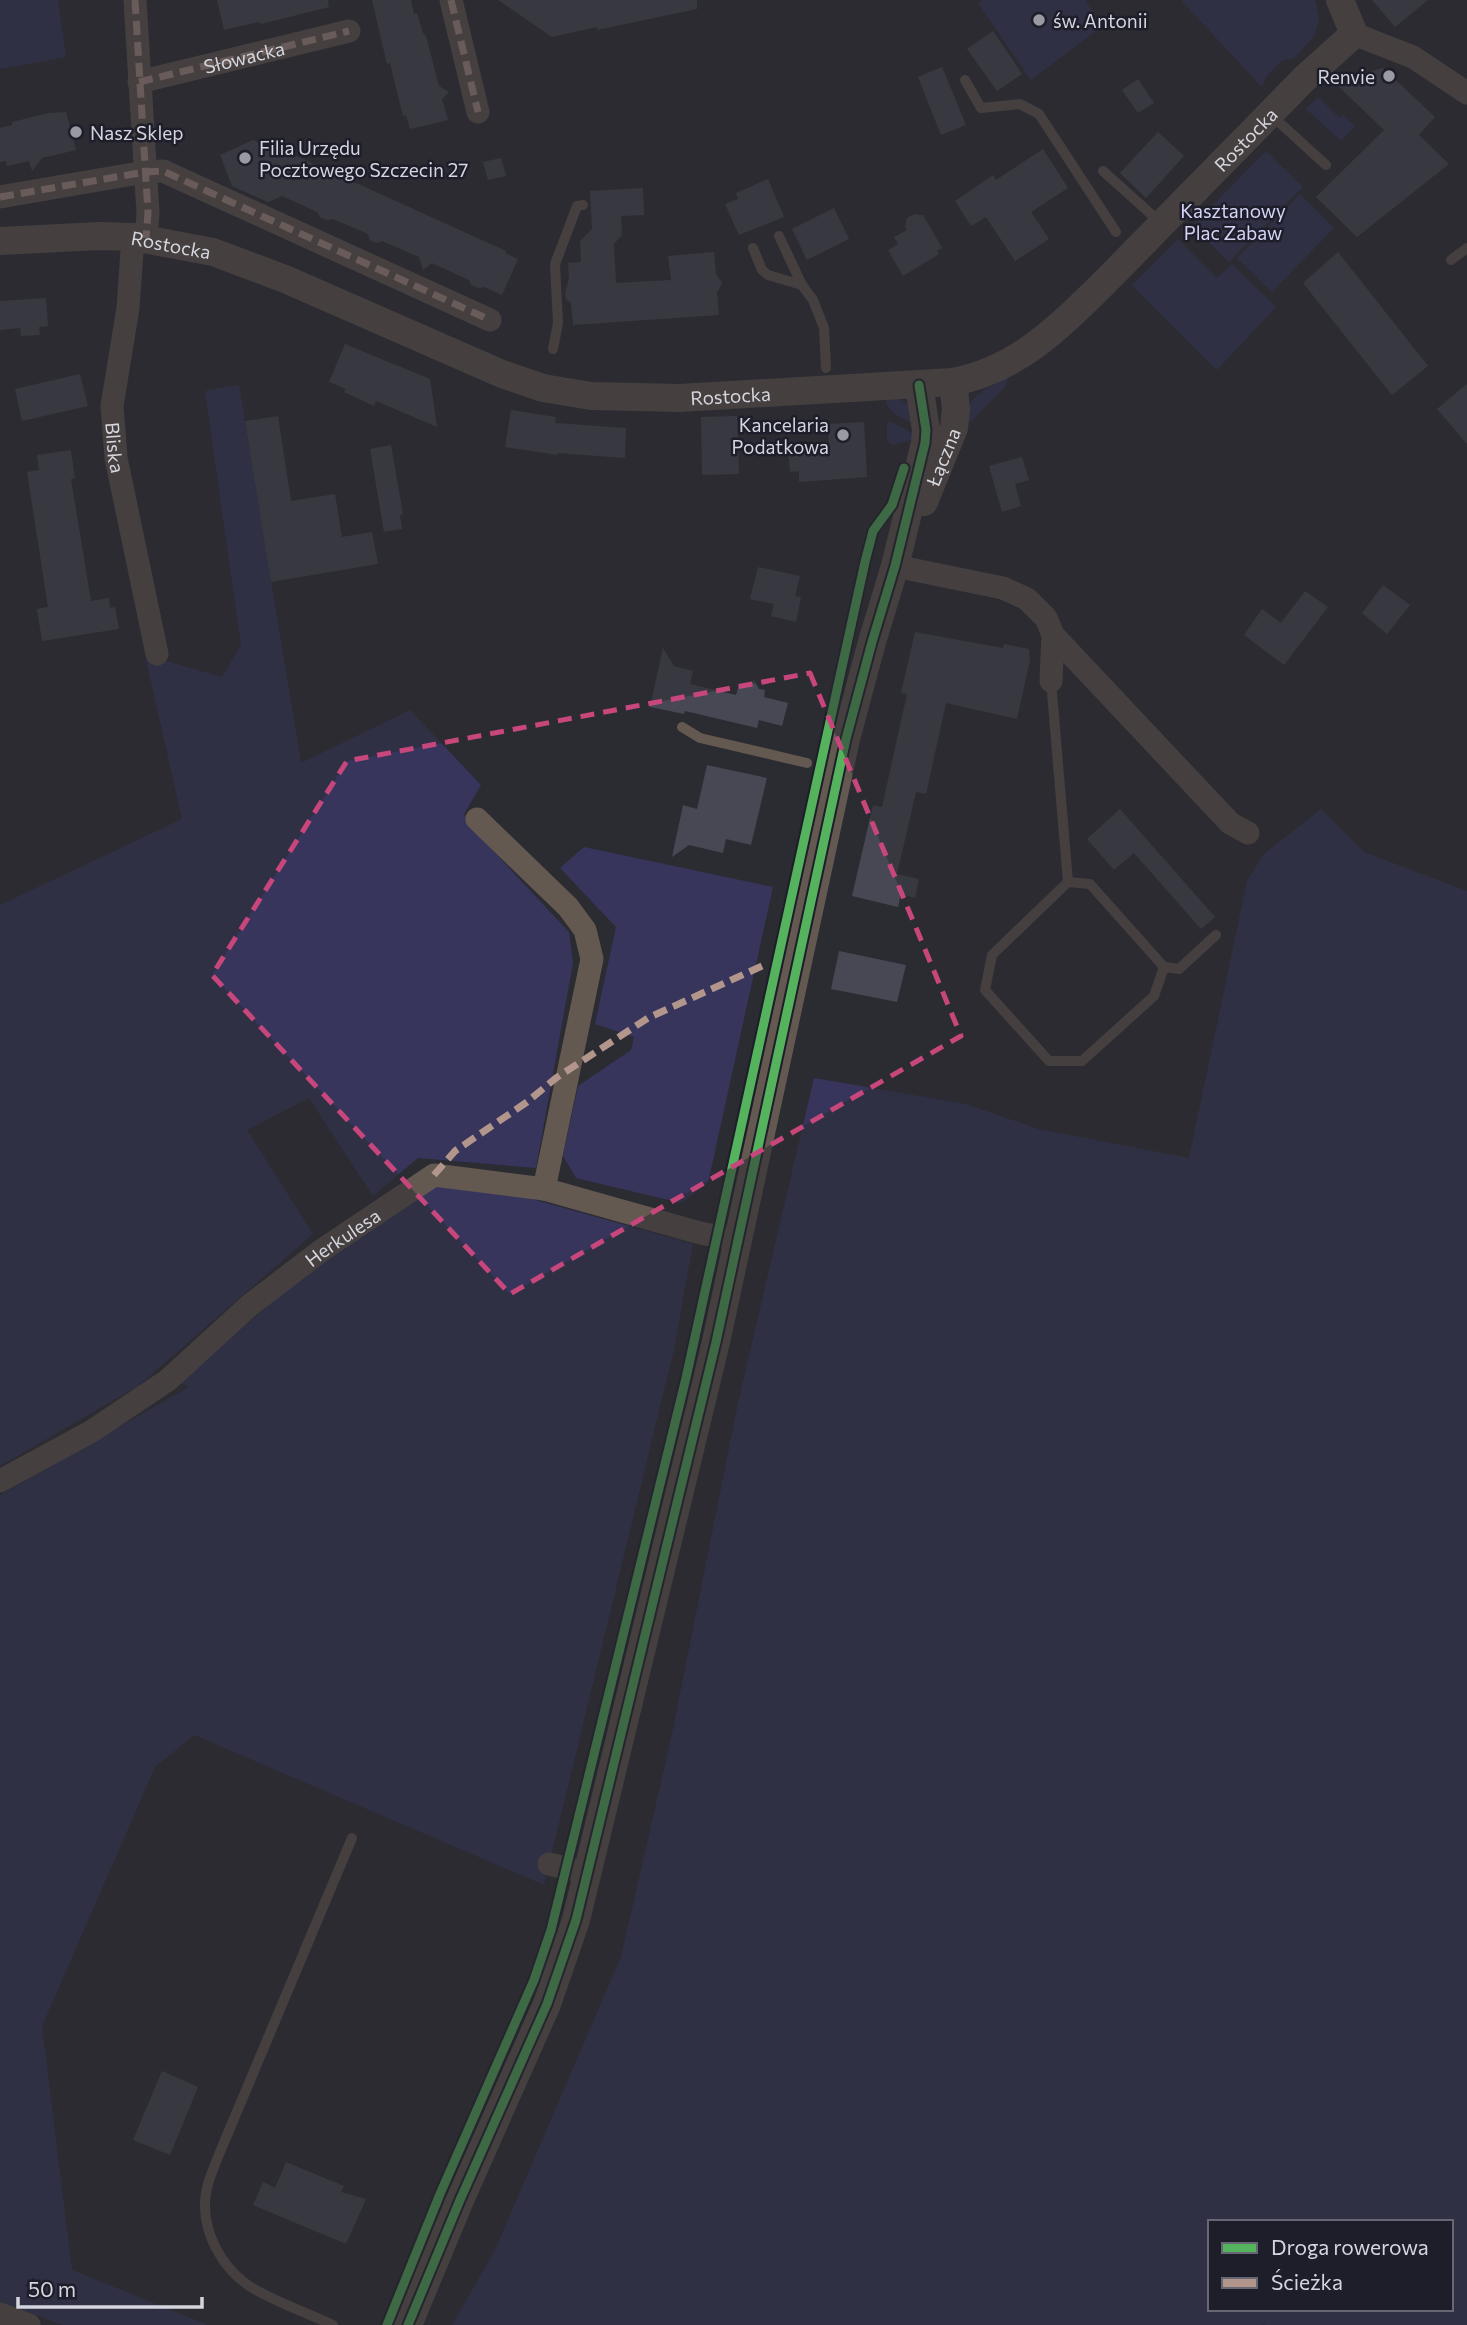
<svg xmlns="http://www.w3.org/2000/svg" width="1467" height="2325" viewBox="0 0 1467 2325" font-family="Commissioner,sans-serif">
  <style>
    .green { fill: #37355c; fill-rule: evenodd }
    .building { fill: #484855 }
    .lines { fill: none; stroke-linecap: round; stroke-linejoin: round }
    .service { stroke: #645951; stroke-width: 10 }
    .minor { stroke: #645951; stroke-width: 23 }
    .tertiary { stroke: #645951; stroke-width: 28 }
    .quiet { stroke: #b2968c; stroke-width: 7; stroke-dasharray: 14 7; stroke-linecap: butt }
    .cycleway-casing { stroke: #1e1e2b; stroke-width: 13 }
    .cycleway { stroke: #56b35d; stroke-width: 9 }
    .marked { fill: none; stroke: #c7477c; stroke-width: 5; stroke-dasharray: 14 9; stroke-linejoin: round }
    .poi-dot { fill: #9a9aa2; stroke: #1e1e2b; stroke-width: 2.5 }
    .labels { text-anchor: middle; dominant-baseline: central; stroke-width: 5; stroke-linejoin: round; paint-order: stroke }
    .poi-label { font-size: 19px; fill: #d5d5de; stroke: #1e1e2b; text-anchor: start }
    .street-label { font-size: 19px; fill: #d5d5de; stroke: #1e1e2b }
    .park-label { font-size: 19px; fill: #d4d4f6; stroke: #1e1e2b }
  </style>
  <rect width="100%" height="100%" fill="#2b2b32"/>
  <!-- green -->
  <g class="green">
    <path d="M0,0H58L66,57L0,69Z"/>
    <path d="M982,0H1085L1102,26L1031,80L978,3Z"/>
    <path d="M1181,0H1315L1319,18L1315,35L1294,58L1281,61L1266,77L1262,87Z"/>
    <path d="M1318,97L1339,118L1343,115L1355,126L1341,141L1306,109Z"/>
    <path d="M1266,151L1303,187L1229,262L1192,226Z"/>
    <path d="M1300,194L1334,228L1272,292L1237,258Z"/>
    <path d="M1178,239L1217,278L1232,264L1276,307L1217,370L1132,285Z"/>
    <path d="M1009,376L1005,387L968,424L964,412C974,393 991,386 1009,376Z"/>
    <path d="M239,385L301,763L410,710L481,785L464,814L485,842L569,932L573,963L536,1168L418,1158L373,1196L309,1098L247,1130L313,1234L138,1386L0,1466V905L182,819L145,655L222,677L241,645L205,391Z"/>
    <path d="M885,398L900,399L917,412L913,424C900,416 888,414 885,398Z"/>
    <path d="M890,421L912,433L914,439L892,445L887,441V424Z"/>
    <path d="M1321,809L1364,852L1467,891V2325H1264L1267,2322L1262,2325H452L495,2250L621,1957L672,1734L738,1403L814,1078L966,1104L1038,1129L1189,1158L1247,881L1264,854ZM1210,2222H1451V2309H1210Z"/>
    <path d="M584,847L773,887L708,1183L681,1203L576,1178L563,1156L578,1086L631,1050L634,1037L595,1024L616,927L560,868Z"/>
    <path d="M435,1186L514,1194L693,1244L674,1349L544,1885L194,1735L155,1767L42,2026L72,2270L208,2325H63L0,2302V1495L189,1387L179,1382L311,1269Z"/>
  </g>
  <!-- building -->
  <g class="building">
    <path d="M217,0H328L329,7L261,24L258,22L224,30Z"/>
    <path d="M372,0H411L414,14L417,13L423,33L426,36L439,86L449,92L442,99L448,120L410,129L406,115L403,116L390,63L387,64Z"/>
    <path d="M498,0H697V9L597,30V27L552,37Z"/>
    <path d="M1372,0H1428L1395,27Z"/>
    <path d="M993,31L1022,74L997,91L967,49Z"/>
    <path d="M942,67L966,125L941,135L918,77Z"/>
    <path d="M1383,68L1435,117L1419,135L1449,164L1357,237L1316,197L1384,130L1333,81Z"/>
    <path d="M1138,79L1154,103L1138,113L1122,90Z"/>
    <path d="M66,112L76,150L42,158L32,171L29,161L7,166L6,161L0,162V128L12,125V122L49,113Z"/>
    <path d="M1158,132L1184,156L1146,198L1120,173Z"/>
    <path d="M253,140L265,146L270,144L506,251L505,253L518,259L502,295L484,287L479,288L471,285L469,280L432,263L423,270L419,257L382,241L377,243L370,240L368,234L333,219L326,220L320,217L317,212L282,196L268,202L232,186L220,155Z"/>
    <path d="M1043,149L1068,188L1031,212L1049,239L1015,261L986,217L971,226L955,201L993,175L996,180Z"/>
    <path d="M501,158L506,176L488,180L483,162Z"/>
    <path d="M768,179L784,217L739,235L725,204L738,199L736,193Z"/>
    <path d="M643,188L644,215L621,216L622,235L614,244L616,283L671,280L668,256L714,252L716,274L722,283L717,293L719,315L573,325L571,303L566,299L565,293L569,279L568,263L581,262L580,241L592,229L590,191Z"/>
    <path d="M834,208L849,239L807,260L792,229Z"/>
    <path d="M915,214L923,215L942,248L937,251L939,254L903,276L888,250L898,244L894,237L907,230L905,227L907,218Z"/>
    <path d="M1338,252L1428,366L1392,395L1303,283Z"/>
    <path d="M46,298L48,326L39,327L40,335L21,336L20,328L0,330V301Z"/>
    <path d="M345,344L430,379L437,427L376,401L374,406L344,392L346,389L329,382Z"/>
    <path d="M80,374L88,406L22,421L15,389Z"/>
    <path d="M1467,384V444L1437,409Z"/>
    <path d="M511,410L556,417L555,423L626,428L625,458L558,453V455L505,447Z"/>
    <path d="M278,416L291,501L335,494L342,537L372,532L378,564L271,582L245,421Z"/>
    <path d="M737,416L739,474L702,475L701,417Z"/>
    <path d="M864,422L867,477L799,482V471L790,472L788,451L829,448L828,424Z"/>
    <path d="M391,445L403,514L400,515L402,529L384,532L370,449Z"/>
    <path d="M71,450L75,478L71,479L91,601L109,598L110,608L115,607L119,629L42,641L37,609L48,607L27,472L39,470L37,455Z"/>
    <path d="M1022,457L1029,480L1015,484L1021,506L1002,512L989,466Z"/>
    <path d="M758,567L800,576L795,596L801,597L796,622L771,616L774,604L750,599Z"/>
    <path d="M1383,585L1410,605L1387,634L1362,613Z"/>
    <path d="M1305,591L1328,607L1284,665L1244,635L1262,609L1281,623Z"/>
    <path d="M915,632L1003,648L1004,644L1029,649L1030,660L1017,719L946,703L926,794L916,792L897,874L919,879L915,898L901,894L898,907L852,896L873,805L882,807L907,694L901,693Z"/>
    <path d="M663,648L674,666L693,671L690,684L736,695L739,684L745,686L754,680L759,689L765,690L764,697L788,703L782,726L759,720L757,728L685,711L684,714L650,707Z"/>
    <path d="M707,765L767,778L751,845L726,839L723,853L689,845L672,857L683,805L697,809Z"/>
    <path d="M1120,809L1215,917L1201,929L1134,853L1114,870L1087,839Z"/>
    <path d="M839,951L906,965L897,1002L831,989Z"/>
    <path d="M162,2071L198,2087L170,2155L133,2140Z"/>
    <path d="M286,2162L344,2186L341,2192L366,2199L346,2244L253,2205L263,2182L275,2188Z"/>
  </g>
  <g class="lines">
    <!-- service -->
    <g class="service">
      <path d="M965,80L981,108L1020,104L1039,114L1116,232"/>
      <path d="M1271,115L1326,165"/>
      <path d="M1103,171L1162,224"/>
      <path d="M779,236L802,285"/>
      <path d="M753,248L762,270L768,275L802,285L813,300L824,328L826,368"/>
      <path d="M1451,260L1467,248"/>
      <path d="M553,349L558,323L555,264L577,206L583,205"/>
      <path d="M1051,681L1068,882L1090,884L1164,967"/>
      <path d="M682,727L700,738L807,763"/>
      <path d="M1068,882L992,955L985,990L1049,1061H1082L1154,996L1164,967L1179,969L1216,935"/>
      <path d="M333,2325C307,2313 279,2303 254,2289C222,2270 200,2230 206,2193C208,2179 215,2165 220,2152L352,1838"/>
    </g>
    <!-- minor -->
    <g class="minor">
      <path d="M135,0L148,213L146,238"/>
      <path d="M451,0L478,112"/>
      <path d="M1354,34L1413,57L1467,93"/>
      <path d="M139,82L349,31"/>
      <path d="M0,197L145,172L163,171L490,320"/>
      <path id="s1" d="M133,237L128,308L112,406L116,458L157,654"/>
      <path d="M895,566L1003,588L1027,599L1046,618L1053,635L1051,681"/>
      <path d="M1053,635L1230,823L1248,833"/>
      <path d="M477,819L568,907L585,930L592,959L544,1189"/>
      <path id="s2" d="M0,1481L92,1431L168,1380L250,1305L322,1250L434,1175L544,1189L700,1233L738,1240"/>
      <path d="M549,1864L587,1873"/>
      <path d="M0,2314L29,2325"/>
    </g>
    <!-- tertiary -->
    <g class="tertiary">
      <path id="s3" d="M0,241L99,236L133,237L213,252L285,279L502,374L543,388L591,396L680,398L953,382C1019,369 1059,327 1105,282L1304,79L1354,34L1340,0"/>
      <path id="s4" d="M924,502L954,428L956,409L953,382"/>
      <path d="M408,2325L460,2200L547,2004L576,1920L716,1342L846,739L872,642L895,566L925,443L926,430L919,385"/>
    </g>
    <!-- quiet -->
    <g class="quiet">
      <path d="M135,0L148,213L146,238"/>
      <path d="M451,0L478,112"/>
      <path id="s5" d="M139,82L349,31"/>
      <path d="M0,197L145,172L163,171L490,320"/>
      <path d="M434,1175L455,1151L527,1102L556,1078L648,1018L762,966"/>
    </g>
    <defs>
      <g id="cycleway">
        <path d="M387,2325L440,2194L534,1980L551,1930L686,1378L865,562L873,531L892,505L904,468"/>
        <path d="M408,2325L460,2200L547,2004L576,1920L716,1342L846,739L872,642L895,566L925,443L926,430L919,385"/>
      </g>
    </defs>
    <!-- cycleway casing -->
    <use href="#cycleway" class="cycleway-casing"/>
    <!-- cycleway -->
    <use href="#cycleway" class="cycleway"/>
  </g>
  <!-- marked area -->
  <path d="M0 0H1467V2325H0ZM810,673L961,1036L510,1294L212,975L347,761Z" fill="#2b2b32" fill-opacity=".55" fill-rule="evenodd"/>
  <path class="marked" d="M810,673L961,1036L510,1294L212,975L347,761Z"/>
  <!-- markers -->
  <g class="poi-dot">
    <circle cx="1039" cy="20" r="7"/>
    <circle cx="1389" cy="76" r="7"/>
    <circle cx="76" cy="132" r="7"/>
    <circle cx="245" cy="158" r="7"/>
    <circle cx="843" cy="435" r="7"/>
  </g>
  <g class="labels">
    <!-- poi labels -->
    <g class="poi-label">
      <text x="1053" y="20">św. Antonii</text>
      <text x="1375" y="76" text-anchor="end">Renvie</text>
      <text x="90" y="132">Nasz Sklep</text>
      <text x="259" y="147">Filia Urzędu<tspan x="259" dy="22">Pocztowego Szczecin 27</tspan></text>
      <text x="829" y="424" text-anchor="end">Kancelaria<tspan x="829" dy="22">Podatkowa</tspan></text>
    </g>
    <!-- street labels -->
    <g class="street-label">
      <text stroke="none"><textPath href="#s5" startOffset="108">Słowacka</textPath></text>
      <text stroke="none"><textPath href="#s3" startOffset="1368">Rostocka</textPath></text>
      <text stroke="none"><textPath href="#s3" startOffset="172">Rostocka</textPath></text>
      <text stroke="none"><textPath href="#s3" startOffset="760">Rostocka</textPath></text>
      <text stroke="none"><textPath href="#s1" startOffset="212">Bliska</textPath></text>
      <text stroke="none"><textPath href="#s4" startOffset="49">Łączna</textPath></text>
      <text stroke="none"><textPath href="#s2" startOffset="422">Herkulesa</textPath></text>
    </g>
    <!-- park labels -->
    <g class="park-label">
      <text x="1233" y="210">Kasztanowy<tspan x="1233" dy="22">Plac Zabaw</tspan></text>
    </g>
  </g>
  <!-- legend -->
  <rect x="1208" y="2220" width="245" height="91" fill="#1e1e2b" stroke="#676773" stroke-width="2"/>
  <rect x="1222" y="2243" width="35" height="10" fill="#56b35d" stroke="#676773" stroke-width="2"/>
  <text x="1271" y="2255" font-size="21" fill="#d5d5de">Droga rowerowa</text>
  <rect x="1222" y="2278" width="35" height="10" fill="#b2968c" stroke="#676773" stroke-width="2"/>
  <text x="1271" y="2290" font-size="21" fill="#d5d5de">Ścieżka</text>
  <!-- scale -->
  <path d="M18 2297v10h184v-10" fill="none" stroke="#d5d5de" stroke-width="3.5"/>
  <text x="28" y="2297" font-size="21" fill="#d5d5de" stroke="#1e1e2b" stroke-width="5" paint-order="stroke">50 m</text>
</svg>
